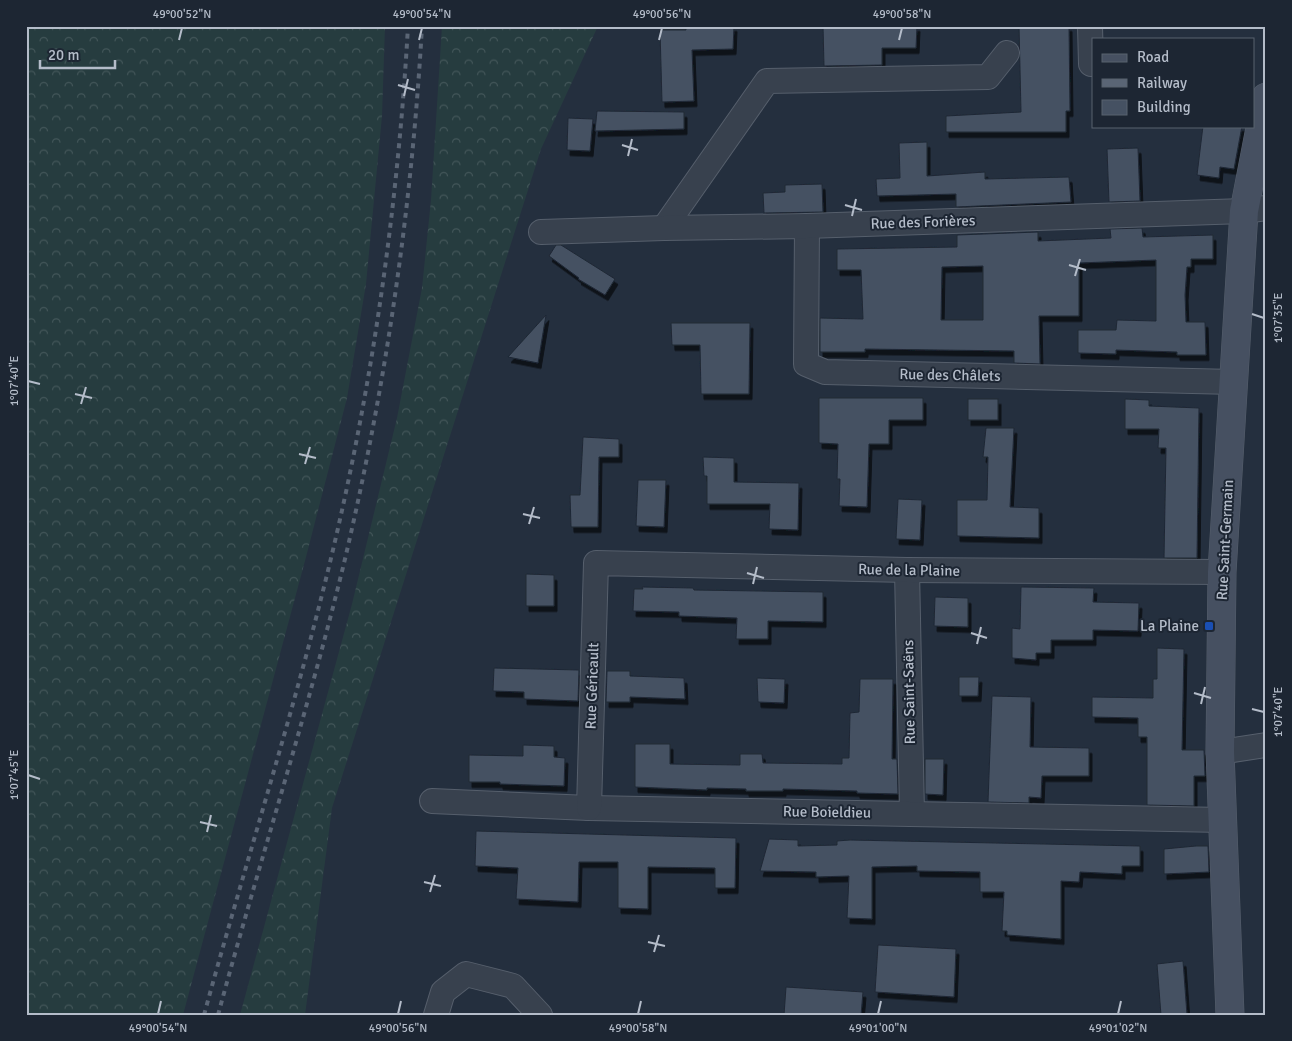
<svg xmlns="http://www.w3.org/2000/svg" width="1292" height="1041" viewBox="0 0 1292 1041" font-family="Signika,sans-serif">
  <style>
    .forest { fill: url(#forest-crowns) }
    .building { fill: #455162; stroke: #1f2835; fill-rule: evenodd; filter: url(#shadow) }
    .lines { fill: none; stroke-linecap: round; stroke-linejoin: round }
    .street-casing { stroke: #565f6c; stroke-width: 26 }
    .secondary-casing { stroke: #565f6c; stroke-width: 29 }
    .street { stroke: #38414e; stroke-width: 24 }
    .secondary { stroke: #465061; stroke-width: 28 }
    .rail { stroke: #5a6575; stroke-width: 4; stroke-dasharray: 5 5; stroke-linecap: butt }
    .ticks { fill: none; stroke: #b4bcc9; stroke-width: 2 }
    .transit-dot { fill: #1a4fb4; stroke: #1d2633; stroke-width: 2 }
    .labels { text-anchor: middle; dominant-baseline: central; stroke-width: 4; stroke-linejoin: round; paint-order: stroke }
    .street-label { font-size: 15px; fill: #b4bcc9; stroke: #1d2633 }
    .poi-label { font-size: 15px; fill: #b4bcc9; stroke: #1d2633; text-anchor: end }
    .neatline { fill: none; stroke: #b4bcc9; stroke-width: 2 }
    .ticks-label { font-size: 12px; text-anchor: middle; fill: #b4bcc9 }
  </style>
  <defs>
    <pattern id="forest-crowns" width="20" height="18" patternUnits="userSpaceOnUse" patternTransform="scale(1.25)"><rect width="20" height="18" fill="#263c3f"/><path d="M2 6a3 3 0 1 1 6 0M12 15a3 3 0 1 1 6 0" fill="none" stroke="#435659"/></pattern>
    <filter id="shadow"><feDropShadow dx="3" dy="5.5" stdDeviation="0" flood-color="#0009"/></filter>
  </defs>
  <rect width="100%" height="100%" fill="#242f3e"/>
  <!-- forest -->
  <g class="forest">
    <path d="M26,26H385L382,116L366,284L347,398L306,557L183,1015H26Z"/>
    <path d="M442,26H598L541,149L332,808L305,1015H240L352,604L397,418L422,288L431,200Z"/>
  </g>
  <!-- building -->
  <g class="building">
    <path d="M686,26H734L733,49L692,50L694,101L662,102L660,30H686Z"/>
    <path d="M823,26H917L916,48H882V65L824,66Z"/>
    <path d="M1019,26H1069L1070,111H1066V132H946V116L1021,112Z"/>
    <path d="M597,111L684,112V129L595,131Z"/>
    <path d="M568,118L593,119L590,151L567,150Z"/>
    <path d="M1203,126H1242L1234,169L1220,167L1219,178L1197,175Z"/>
    <path d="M927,142V176L985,172V179L1069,177L1071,202L956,207V194L877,196L876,179L900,178L899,143Z"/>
    <path d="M1138,148L1140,201L1109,202L1107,149Z"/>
    <path d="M822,184L823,212L764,213L763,193L785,192V185Z"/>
    <path d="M1142,228L1143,237L1213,235V259H1191V267H1187L1185,295L1186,322H1205L1206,355H1177V352L1116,350V354L1078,353V330H1116L1117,320L1156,321V260L1079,263V316H1039L1040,364L1014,363V351L865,349V352H820V318L863,319L861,270H837V249L957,247V235L1038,232V241L1111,238L1110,229ZM983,266V320H941L942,267Z"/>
    <path d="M556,245H561L615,279L605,295L578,279L579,278L549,256Z"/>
    <path d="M546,315L538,363L508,357Z"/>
    <path d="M671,323H750L749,394H701L700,345H672Z"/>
    <path d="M819,398H923V420H889V444H869L867,507L839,506L840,479H837L838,444L819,443Z"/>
    <rect x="968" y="399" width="30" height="21"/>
    <path d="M1125,399L1149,400V406L1199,408L1197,558H1164L1166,448H1158L1159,429H1125Z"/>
    <path d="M986,428H1014L1010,507L1039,508V538L957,536V500H987L988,457H983Z"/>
    <path d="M583,437L619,439V457H599L598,527H571L570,495H580Z"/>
    <path d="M703,457L734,458V482L799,483L798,530L769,529L770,504H707V476H704Z"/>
    <path d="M638,480H666L664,527L636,526Z"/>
    <path d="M898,499L922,500L920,540L896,539Z"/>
    <path d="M526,574L554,575V606H526Z"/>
    <path d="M642,587L693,588L694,590L823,592V622L768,621V639H736L737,618L679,616V612L633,611L634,589H643Z"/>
    <path d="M1021,587L1094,588L1093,602L1139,603L1138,631L1093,630V640H1051V653H1036V660L1012,658V628L1020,629Z"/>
    <path d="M935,597L968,598V627L934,626Z"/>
    <path d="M1157,648L1184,649L1182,750H1204L1205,776H1194V806L1147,805V737H1138V718L1092,717V697L1153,698V679H1157Z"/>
    <path d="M494,668L579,670L578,701L524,699V692L493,691Z"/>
    <path d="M607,671H630V676L684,678L685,699L630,697V702H606Z"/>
    <path d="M959,677H979L978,696H959Z"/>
    <path d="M757,678L785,679L784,703L758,702Z"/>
    <path d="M860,679H893L892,759H897L898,794L857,793V791L783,789V791H746V789L707,788V790L635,787V744H670V764L740,765V754H762L763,763L842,764V758H849L850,713L859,712Z"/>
    <path d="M992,696L1031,697L1030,747L1089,748V776H1042L1041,798L1029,797V803L988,802Z"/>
    <path d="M523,745L554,746V757L565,758L564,786L500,784V782H469V755L523,756Z"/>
    <path d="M925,759H944L943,795L925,794Z"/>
    <path d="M476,831L736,838L735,888H715V868L648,867V909L618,908V862H579L578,902L516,899L518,868L475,866Z"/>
    <path d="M769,839L798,840V846L837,845V841L850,840L1140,846V866H1122V874L1080,872L1079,882L1061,881V939L1007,935V931H1002L1004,892H980V872L917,871V866L872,867V919L847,918L849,876L816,877V872L760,871Z"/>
    <path d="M1196,846H1208L1209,872L1164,874V849Z"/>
    <path d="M878,945L956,949L954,997L875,992Z"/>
    <path d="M1183,961L1187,1015H1161L1157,964Z"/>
    <path d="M786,987L863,992L861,1015H784Z"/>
  </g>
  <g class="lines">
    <defs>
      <g id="street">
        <path d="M1090,26L1091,64H1093"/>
        <path d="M807,226L806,364L825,372L1234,382"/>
        <path d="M664,228L767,81L988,77L1007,53"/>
        <path d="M541,232L664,228L807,226L1244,211L1266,208"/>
        <path d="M907,570L912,814"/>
        <path d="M1220,752L1266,745"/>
        <path d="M432,801L589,808L1223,820"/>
        <path d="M589,808L596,563L907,570L1222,572"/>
        <path d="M436,1015L443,992L466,974L513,986L540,1015"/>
      </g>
      <path id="secondary" d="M1230,1015L1220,752L1222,572L1244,211L1266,97"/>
    </defs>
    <!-- street casing -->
    <use href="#street" class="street-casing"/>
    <!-- secondary casing -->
    <use href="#secondary" class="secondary-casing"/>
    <!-- street -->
    <use href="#street" class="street"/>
    <!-- secondary -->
    <use href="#secondary" class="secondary"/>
    <!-- rail -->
    <g class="rail">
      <path d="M204,1015C246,861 295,709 332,554C373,381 398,204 408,26"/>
      <path d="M218,1015C259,863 308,712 345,559C386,384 412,206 422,26"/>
    </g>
  </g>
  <!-- ticks -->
  <path class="ticks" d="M179,40L182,28M419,40L422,28M659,40L662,28M899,40L902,28M398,85L415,90M404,96L408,79M622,145L638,150M628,156L632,139M845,205L862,210M852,216L856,199M1069,265L1086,270M1075,276L1080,259M1252,314L1264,318M28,381L40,384M75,394L92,398M81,404L86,387M299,454L316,458M305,464L310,447M523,514L540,518M529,524L534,507M747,573L764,578M753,584L757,567M971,633L987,638M977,644L981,627M1194,693L1211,698M1201,704L1205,687M1252,709L1264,712M28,775L40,779M200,822L217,826M207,832L211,815M424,882L441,886M430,892L435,875M648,942L665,946M654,952L659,935M158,1014L161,1001M398,1014L401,1001M638,1014L641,1001M878,1014L881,1001M1118,1014L1121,1001"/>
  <!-- markers -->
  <rect class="transit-dot" x="1204" y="621" width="10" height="10" rx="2.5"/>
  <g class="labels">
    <!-- street labels -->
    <g class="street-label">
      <text transform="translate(923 222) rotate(-2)">Rue des Forières</text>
      <text transform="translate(950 375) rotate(1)">Rue des Châlets</text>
      <text transform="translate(1225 540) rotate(-87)">Rue Saint-Germain</text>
      <text transform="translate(909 570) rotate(1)">Rue de la Plaine</text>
      <text transform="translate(592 686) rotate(-88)">Rue Géricault</text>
      <text transform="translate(909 692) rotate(-91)">Rue Saint-Saëns</text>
      <text transform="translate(827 812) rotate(1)">Rue Boieldieu</text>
    </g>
    <!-- poi labels -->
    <g class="poi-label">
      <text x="1199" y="626">La Plaine</text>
    </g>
  </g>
  <!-- border -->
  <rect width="1292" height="1041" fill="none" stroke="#1d2633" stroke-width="55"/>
  <!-- legend -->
  <rect x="1092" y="38" width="162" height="90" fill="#1d2633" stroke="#59626f"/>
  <rect x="1102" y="54" width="25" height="8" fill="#465061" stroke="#59626f"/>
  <text x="1137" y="62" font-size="15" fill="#b4bcc9">Road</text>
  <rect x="1102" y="79" width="25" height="8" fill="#5a6575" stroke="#59626f"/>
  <text x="1137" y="88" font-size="15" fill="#b4bcc9">Railway</text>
  <rect x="1102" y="100" width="25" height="15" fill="#455162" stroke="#59626f"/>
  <text x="1137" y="112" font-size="15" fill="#b4bcc9">Building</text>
  <!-- scale -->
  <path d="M40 60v8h75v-8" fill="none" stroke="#b4bcc9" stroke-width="2.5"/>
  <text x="48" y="60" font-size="15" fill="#b4bcc9" stroke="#1d2633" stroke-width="4" paint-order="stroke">20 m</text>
  <rect x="28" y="28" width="1236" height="986" class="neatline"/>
  <g class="ticks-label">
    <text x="182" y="18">49°00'52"N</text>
    <text x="422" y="18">49°00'54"N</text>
    <text x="662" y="18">49°00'56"N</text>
    <text x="902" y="18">49°00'58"N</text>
    <text transform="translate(1278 318) rotate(-90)" y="4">1°07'35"E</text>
    <text transform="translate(14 381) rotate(-90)" y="4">1°07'40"E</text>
    <text transform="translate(1278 712) rotate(-90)" y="4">1°07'40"E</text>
    <text transform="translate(14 775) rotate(-90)" y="4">1°07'45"E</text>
    <text x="158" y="1032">49°00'54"N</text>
    <text x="398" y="1032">49°00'56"N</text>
    <text x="638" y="1032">49°00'58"N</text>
    <text x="878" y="1032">49°01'00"N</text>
    <text x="1118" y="1032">49°01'02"N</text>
  </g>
</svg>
